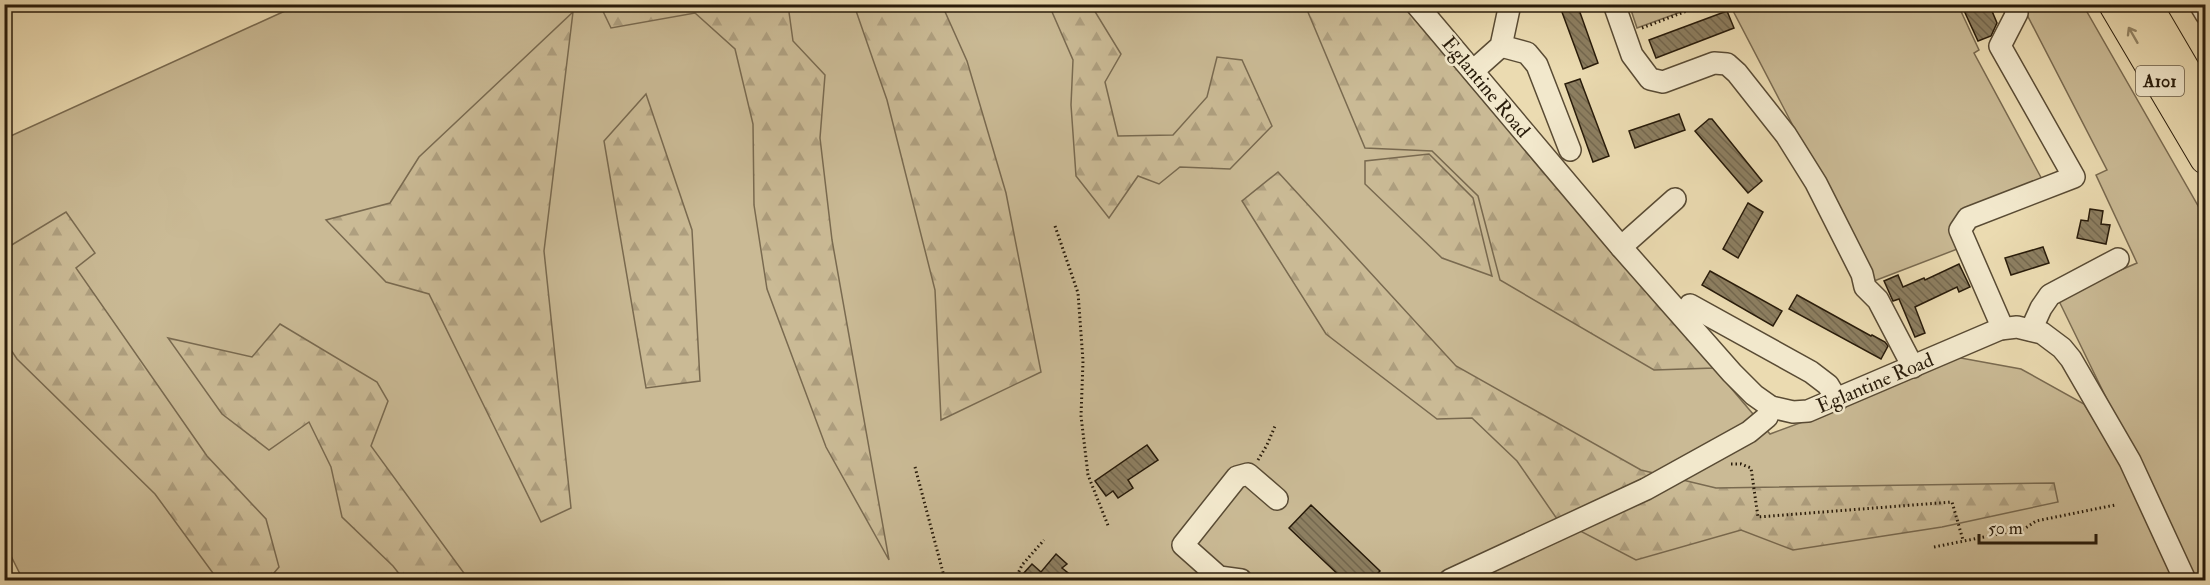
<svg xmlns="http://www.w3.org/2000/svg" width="2210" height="585" viewBox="0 0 2210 585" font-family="'IM FELL Double Pica',serif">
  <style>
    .green { fill: #caba95; stroke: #796a50; stroke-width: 1.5 }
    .forest { fill: url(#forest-firs); stroke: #796a50; stroke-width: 1.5 }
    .building { fill: url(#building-back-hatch); stroke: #281b0a; stroke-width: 1.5 }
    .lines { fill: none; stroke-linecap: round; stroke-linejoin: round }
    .minor-casing { stroke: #594b34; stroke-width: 24 }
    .highway-casing { stroke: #281b0a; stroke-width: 34 }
    .path { stroke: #281b0a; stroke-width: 3; stroke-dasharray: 1.5 3; stroke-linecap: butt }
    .minor { stroke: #f2e8cc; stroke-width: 21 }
    .highway { stroke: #ebdbb1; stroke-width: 32 }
    .oneway { stroke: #938566 }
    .labels { text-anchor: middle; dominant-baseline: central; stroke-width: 5; stroke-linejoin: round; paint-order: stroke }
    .shield { fill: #f2e8cc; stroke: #655844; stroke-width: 1.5 }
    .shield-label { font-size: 18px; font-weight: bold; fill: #281b0a }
    .street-label { font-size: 20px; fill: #281b0a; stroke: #f2e8cc }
  </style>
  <defs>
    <pattern id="forest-firs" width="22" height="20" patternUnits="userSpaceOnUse" patternTransform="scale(1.5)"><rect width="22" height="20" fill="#caba95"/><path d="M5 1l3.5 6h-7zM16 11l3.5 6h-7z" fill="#ae9f7f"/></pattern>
    <pattern id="building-back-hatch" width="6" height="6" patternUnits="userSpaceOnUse" patternTransform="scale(1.5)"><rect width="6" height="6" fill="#8d7f61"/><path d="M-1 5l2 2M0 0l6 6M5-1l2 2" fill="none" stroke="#73674e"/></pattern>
  </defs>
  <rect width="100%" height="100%" fill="#ebdbb1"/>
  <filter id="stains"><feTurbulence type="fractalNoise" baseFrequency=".00333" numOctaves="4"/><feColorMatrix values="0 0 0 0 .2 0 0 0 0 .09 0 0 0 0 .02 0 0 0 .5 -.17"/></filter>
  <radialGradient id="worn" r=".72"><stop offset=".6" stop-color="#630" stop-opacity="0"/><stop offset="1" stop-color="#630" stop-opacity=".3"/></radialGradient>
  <!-- green -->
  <g class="green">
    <path d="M1629,4H1700V5L1637,28Z"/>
    <path d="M298,5H1406L1770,434L1838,409L1950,356L2021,369L2084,404L2126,472L2176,580H23L4,542V139Z"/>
    <path d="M1730,5H1958L1979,50L1974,53L2044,183L1966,213L1960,248L1874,281Z"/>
    <path d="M2022,5H2083L2205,218V580H2196L2193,576L2057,297L2137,263L2096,175L2107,170Z"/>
  </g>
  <!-- forest -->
  <g class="forest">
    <path d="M600,5H788L793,41L825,75L820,138L832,240L889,560L826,447L767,289L754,205L753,124L735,49L695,13L611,28Z"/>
    <path d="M854,5H942L967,61L1006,193L1041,372L941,420L935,290L887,100Z"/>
    <path d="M1049,5H1091L1121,54L1105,82L1118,136L1173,135L1207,97L1217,57L1242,60L1272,126L1230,169L1180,167L1159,184L1138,176L1109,218L1076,176L1071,105L1073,60Z"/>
    <path d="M1305,5H1404L1714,368L1654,370L1500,280L1478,196L1432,151L1365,148Z"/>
    <path d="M573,12L544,251L571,508L541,522L429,294L386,282L326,220L390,203L419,157Z"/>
    <path d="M646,94L692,230L700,381L646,388L604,141Z"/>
    <path d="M1429,154L1473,198L1492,276L1442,258L1365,184V161Z"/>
    <path d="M1278,172L1456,366L1641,470L1716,488L2054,483L2058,502L1942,527L1793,550L1741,530L1636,560L1557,519L1517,461L1472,418L1437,419L1326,334L1242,201Z"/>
    <path d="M66,212L95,253L76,268L207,456L266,519L279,567L268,580H218L155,494L17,359L5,341V249Z"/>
    <path d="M280,324L377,382L388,401L371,446L469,580H404L393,566L342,517L331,467L309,422L269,450L222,414L168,338L252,357Z"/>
  </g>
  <!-- building -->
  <g class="building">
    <path d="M1559,4H1577L1598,63L1583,69Z"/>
    <path d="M1961,4H1989L1997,23L1991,36L1978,41Z"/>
    <path d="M1727,11L1734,28L1656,58L1649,40Z"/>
    <path d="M1580,79L1609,156L1593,162L1565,84Z"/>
    <path d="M1679,114L1685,130L1635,148L1629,131Z"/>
    <path d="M1709,119H1712L1762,181L1748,193L1695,131Z"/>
    <path d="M1748,203L1763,212L1738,258L1723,249Z"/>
    <path d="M2090,209L2103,211L2101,224L2110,225L2106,244L2077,238L2081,220L2088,221Z"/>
    <path d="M2043,247L2049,263L2011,275L2005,258Z"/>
    <path d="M1959,264L1970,287L1959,292L1957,287L1915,307L1925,333L1915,337L1899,299L1893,301L1884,281L1898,275L1903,287L1924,278L1925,280Z"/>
    <path d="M1710,271L1782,311L1773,326L1702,285Z"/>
    <path d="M1797,295L1871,336L1872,335L1885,342L1888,346L1881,359L1789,309Z"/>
    <path d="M1147,445L1158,460L1128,480L1133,488L1118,498L1113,491L1106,496L1095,481Z"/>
    <path d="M1311,505L1380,571L1371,580H1344L1289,528Z"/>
    <path d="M1056,554L1067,564L1062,568L1077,580H1031L1023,574L1032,564L1041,572Z"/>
  </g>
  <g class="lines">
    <defs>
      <g id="minor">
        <path d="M1416,4L1621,247L1732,373L1754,395L1771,407L1793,412L1808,411L2000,329L2017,327L2042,333L2062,348L2071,359L2130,461L2185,580"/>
        <path d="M1614,4L1632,55L1650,79L1663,82L1714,63L1727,64L1737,73L1786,135L1816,183L1862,274L1865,287L1878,300L1913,367"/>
        <path d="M2200,4L2206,14"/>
        <path d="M1501,46L1527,53L1537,65L1570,150"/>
        <path d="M1473,71L1501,46L1510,4"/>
        <path d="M1621,247L1675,199"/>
        <path d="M1690,305L1811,372L1828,385L1837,400"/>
        <path d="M2000,329V322L1960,230L1968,218L2074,177L2000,46L2017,13L2013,4"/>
        <path d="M2031,330L2041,308L2050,295L2118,259"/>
        <path d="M1241,580L1219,577L1183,545L1237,477L1248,474L1277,499"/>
        <path d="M1450,580L1646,489L1749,432L1767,417L1771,407"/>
      </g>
      <g id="highway">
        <path d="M2115,4L2206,158"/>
        <path d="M2145,4L2206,108"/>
      </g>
    </defs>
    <!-- minor casing -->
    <use href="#minor" class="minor-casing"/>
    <!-- highway casing -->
    <use href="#highway" class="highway-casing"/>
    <!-- path -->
    <g class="path">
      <path d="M1642,28L1705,4"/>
      <path d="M1055,226L1078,293L1083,361L1081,416L1088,475L1109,528"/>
      <path d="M1258,460L1267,445L1275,426"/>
      <path d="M1731,464H1741L1751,468L1758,517L1952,502L1963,540"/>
      <path d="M915,467L945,580"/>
      <path d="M1934,547L2024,529L2036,521L2115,505"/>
      <path d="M1015,580L1022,565L1044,540"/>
    </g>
    <!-- minor -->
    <use href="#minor" class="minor"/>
    <!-- highway -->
    <use href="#highway" class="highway"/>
  </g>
  <!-- one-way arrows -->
  <defs><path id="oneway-shaft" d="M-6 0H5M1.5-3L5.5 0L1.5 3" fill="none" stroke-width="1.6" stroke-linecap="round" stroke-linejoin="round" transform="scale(1.5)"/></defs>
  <use class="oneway" href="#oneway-shaft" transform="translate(2133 35) rotate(-120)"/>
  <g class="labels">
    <!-- shield labels -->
    <rect class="shield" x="2136" y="66" width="48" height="30" rx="4.5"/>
    <g class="shield-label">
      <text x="2160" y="81">A101</text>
    </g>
    <!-- street labels -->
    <g class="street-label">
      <text transform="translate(1486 87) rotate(50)">Eglantine Road</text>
      <text transform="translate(1875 383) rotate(-23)">Eglantine Road</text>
    </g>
  </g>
  <!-- margin -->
  <rect width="2210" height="585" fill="none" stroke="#ebdbb1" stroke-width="24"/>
  <rect x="6" y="6" width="2198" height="573" fill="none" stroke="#281b0a" stroke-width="3"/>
  <rect x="12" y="12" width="2186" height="561" fill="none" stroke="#281b0a" stroke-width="1.5"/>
  <!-- scale -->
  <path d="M1979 534v9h117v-9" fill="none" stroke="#281b0a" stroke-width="3"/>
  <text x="1988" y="534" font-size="18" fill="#281b0a" stroke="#f2e8cc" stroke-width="4.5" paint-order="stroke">50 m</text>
  <rect width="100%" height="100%" filter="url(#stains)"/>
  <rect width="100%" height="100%" fill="url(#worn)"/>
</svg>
